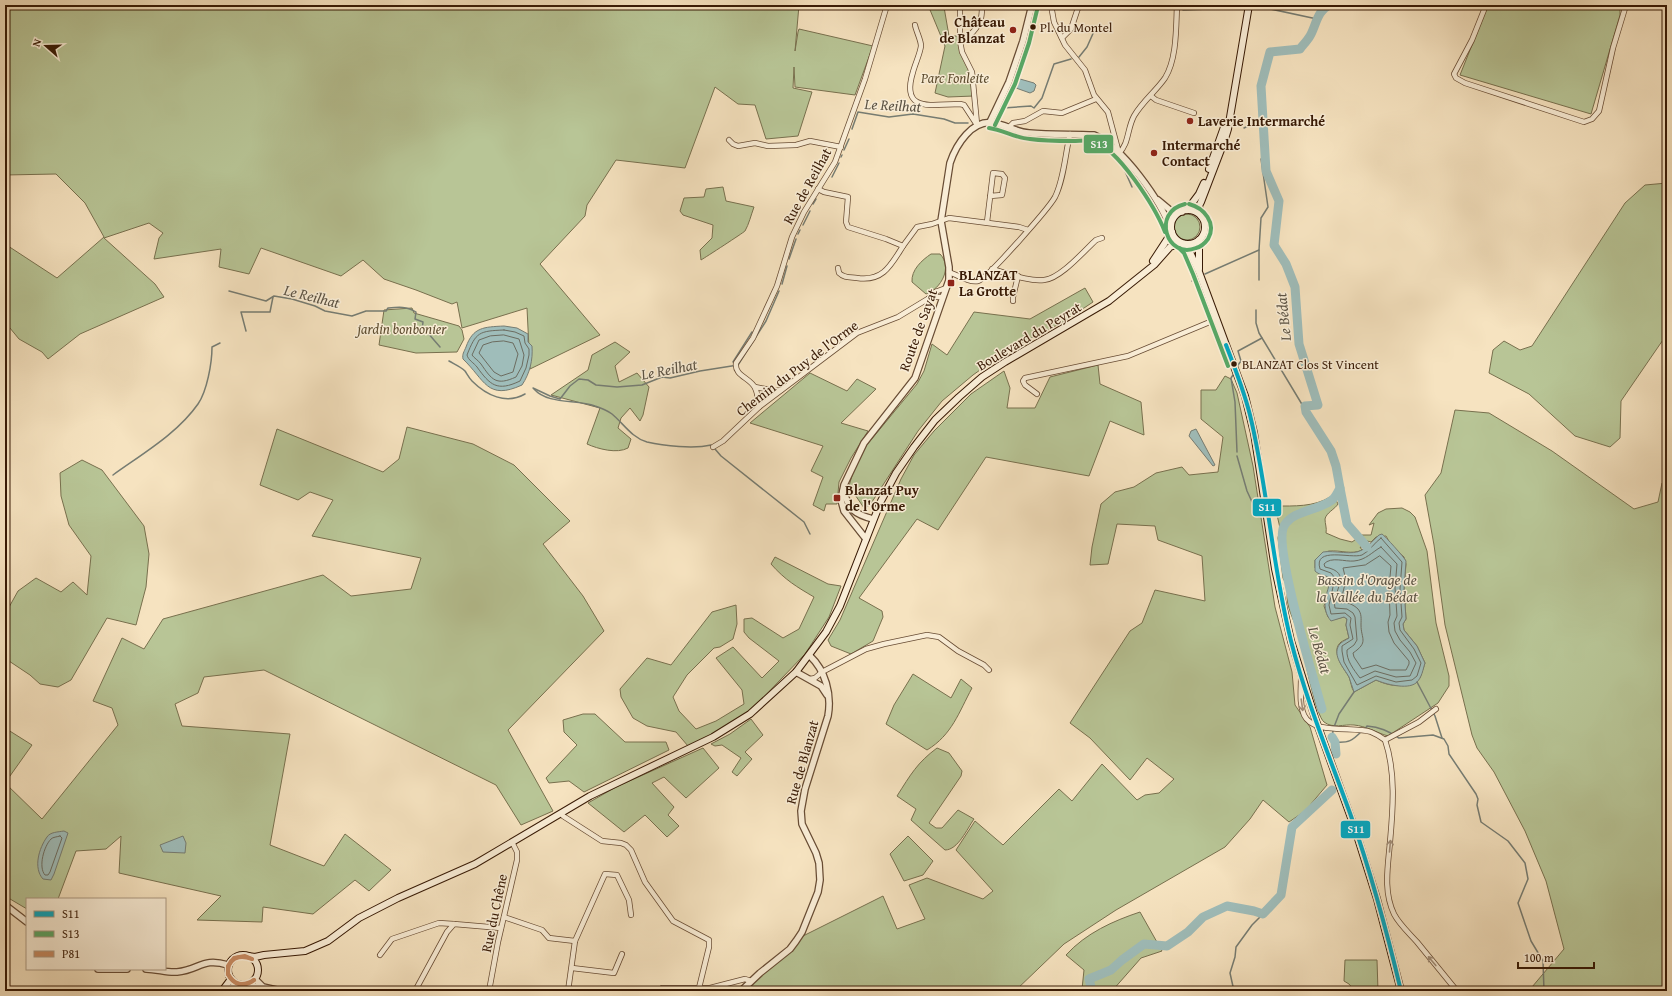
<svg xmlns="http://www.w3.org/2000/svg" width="1672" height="996" viewBox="0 0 1672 996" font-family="'Gentium Book Plus',serif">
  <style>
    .green { fill: #b8c596; stroke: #78704e; fill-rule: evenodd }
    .water { fill: #9fbdba; stroke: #767c72 }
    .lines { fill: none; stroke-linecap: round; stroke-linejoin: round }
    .shore { stroke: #6c6c60; stroke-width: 1 }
    .stream { stroke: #767c72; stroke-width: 1.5 }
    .river { stroke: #9fbdba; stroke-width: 9 }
    .minor-casing { stroke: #684c34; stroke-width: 6 }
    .tertiary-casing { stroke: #684c34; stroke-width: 8 }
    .secondary-casing { stroke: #381a05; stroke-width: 8 }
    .minor { stroke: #f9edd6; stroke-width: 4.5 }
    .tertiary { stroke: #f9edd6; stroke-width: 5.5 }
    .secondary { stroke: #f9edd6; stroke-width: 6 }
    .bus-1-casing { stroke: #f9edd6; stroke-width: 7 }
    .bus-2-casing { stroke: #f9edd6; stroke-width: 7 }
    .bus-3-casing { stroke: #f9edd6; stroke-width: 7 }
    .bus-1 { stroke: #03a8c2; stroke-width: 4 }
    .bus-2 { stroke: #58a765; stroke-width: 4 }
    .bus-3 { stroke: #c78b62; stroke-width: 4 }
    .oneway { stroke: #a28e78 }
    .bus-dot { fill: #381a05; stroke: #f9edd6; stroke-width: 1.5 }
    .poi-dot { fill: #8f2418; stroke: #f9edd6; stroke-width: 1.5 }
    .labels { text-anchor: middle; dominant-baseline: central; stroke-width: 3; stroke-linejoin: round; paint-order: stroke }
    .bus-label { font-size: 13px; fill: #381a05; stroke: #f9edd6; text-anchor: start }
    .poi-label { font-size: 14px; font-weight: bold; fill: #381a05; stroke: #f9edd6; text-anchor: start }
    .park-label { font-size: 14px; font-style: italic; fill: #5e4d30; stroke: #f9edd6 }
    .street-label { font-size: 14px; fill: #381a05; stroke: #f9edd6 }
    .water-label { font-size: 15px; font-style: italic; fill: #5c5344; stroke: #f9edd6 }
    .line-badge { stroke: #f9edd6; stroke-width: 1.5 }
    .badge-label { font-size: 11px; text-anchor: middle; font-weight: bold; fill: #fff }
  </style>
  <rect width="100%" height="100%" fill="#f6e3c0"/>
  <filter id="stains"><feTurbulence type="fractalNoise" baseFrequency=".005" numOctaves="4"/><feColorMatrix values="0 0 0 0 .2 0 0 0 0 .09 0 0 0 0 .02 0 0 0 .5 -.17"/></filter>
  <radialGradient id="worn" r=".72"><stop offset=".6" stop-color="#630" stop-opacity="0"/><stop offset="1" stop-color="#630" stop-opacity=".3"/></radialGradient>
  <!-- green -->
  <g class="green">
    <path d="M5,5H799L795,51L798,32L799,29L873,46L855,95L795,87L794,67L793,88L812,92L798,136L766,139L755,105L738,104L715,87L685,168L616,160L587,205L585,216L540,264L600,335L530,369L527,308L462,328L457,302L452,304L416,290L384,279L363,260L341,276L261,248L249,274L219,267L221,249L154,259L159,238L163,233L149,223L104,238L155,284L164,297L80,334L48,359L42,352L19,339L5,322V244L57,278L104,237L85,203L56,174L5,175Z"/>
    <path d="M928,5H939L944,7L949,36H958L971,72L974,96L948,97L935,93L945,46Z"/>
    <path d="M1488,5H1620V15L1591,114L1460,75Z"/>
    <path d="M1667,183V334L1621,401L1620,438L1610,447L1575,436L1529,394L1489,373L1493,350L1504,341L1520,350L1532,346L1625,203L1645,185Z"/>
    <path d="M723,187L726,201L754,207C751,215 749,224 745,231C743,233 706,257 701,260L700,250L712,238L713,225L683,215L680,211L684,198L704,197L706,189Z"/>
    <circle cx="1187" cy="227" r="13"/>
    <path d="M931,254H940C953,267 941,289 926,294L912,282C911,270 922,260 931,254Z"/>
    <path d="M1085,288L1093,302L1063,322L1008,350L973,375L942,401L918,431L870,505L864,508L849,486L853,472L866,446L917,384L924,371L932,344L947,355L974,312L1030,319Z"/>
    <path d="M412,308L414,313L459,326L462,330L464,339L457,352L416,353L379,345L384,310Z"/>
    <path d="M615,342L630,352L615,366L619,382L637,373L649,387L643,415L640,421L630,408L621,418L618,428L631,439L628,448C617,454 598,449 587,444L600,408L551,395L588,370L592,355Z"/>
    <path d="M1098,365L1100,384L1141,402L1144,435L1110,421L1089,476L986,457L938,530L917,519L859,598L882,611L883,617L873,641L851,654L831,646L828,640L840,620L901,479L914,455L934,431L971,394L1004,371L1010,388L1007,408H1035L1050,377Z"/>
    <path d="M810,373L847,391L857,379L876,389L841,423L868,431L851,458L839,482L837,504H826L824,511L813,505L823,477L811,471L823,446L750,423Z"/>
    <path d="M1225,376L1231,379L1237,393L1253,466L1275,607L1292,672L1295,705L1310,727L1327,785L1305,811L1289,822L1263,800L1250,819L1225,847L1116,910L1064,944L1015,991H747L756,980L792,951L803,936L883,896L897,929L925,919L909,885L927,878L983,899L993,891L956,850L975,821L1003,845L1059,789L1072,801L1102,764L1137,800L1145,795L1159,793L1174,779L1147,758L1130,780L1090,738L1070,723L1130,631L1142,623L1155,590L1205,601L1202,556L1158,540L1155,526L1117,524L1108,564L1090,565L1092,547L1101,504L1115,492L1134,487L1156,473L1182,467L1189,475L1218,472L1223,437L1201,419V390H1216Z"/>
    <path d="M1455,410L1489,413L1552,451L1634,509L1658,502L1662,483L1667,480V991H1517L1532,987L1564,949L1546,881L1525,831L1494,772L1477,748L1472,735L1445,625L1434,545L1425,495L1441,473Z"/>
    <path d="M407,427L473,444L514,465L570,521L543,544L583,596L604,631L508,730L553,811L521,825L496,785L264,670L204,677L198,693L175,704L182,726L290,734L270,845L324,866L345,834L391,870L369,891L355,880L313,914L263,907L262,922L197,920L221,896L119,873L121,836L106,849L76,851L58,899H27V909L5,896V783L42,819L118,725L112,708L93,701L122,638L144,649L163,619L323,575L351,596L411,589L421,558L312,536L333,500L310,492L298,500L260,485L277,429L383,472L399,459Z"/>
    <path d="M82,460L102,470L144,526L149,554L146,587L136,625L107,618L71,680L58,687L40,684L30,675L6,659L8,609L18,591L36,578L61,592L73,582L87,595L91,556L69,525L61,496L60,473Z"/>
    <path d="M1330,497L1332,498V503L1336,500L1338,504C1335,509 1326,513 1325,519C1325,524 1327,528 1326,533L1340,539L1352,542L1362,535H1371L1374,523L1369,525L1378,513L1386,509L1402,508L1410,512L1415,517L1427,551L1436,623L1449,676V686L1438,703L1388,736C1377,733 1366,726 1354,725C1344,724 1333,729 1324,722C1316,716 1304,657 1302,644C1300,630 1281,602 1289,589L1293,588L1291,583L1286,584L1283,578L1278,538L1280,528L1275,506C1294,506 1314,507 1330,497ZM1386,536L1391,545L1404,557L1406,564L1404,589L1406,619L1403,624L1404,630L1417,646L1425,663L1420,678C1404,687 1394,688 1376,680L1354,692C1351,687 1351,682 1349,677C1344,669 1330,651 1341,642C1343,641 1346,639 1349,638L1346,625L1347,619L1344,617L1336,619L1328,617L1324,606L1332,579L1315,568V560C1319,557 1324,552 1329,551C1341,550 1352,555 1362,550L1360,547H1362L1363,540L1371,542L1376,537Z"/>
    <path d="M775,557L828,584L841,586L829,617L805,654L757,704L740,719L708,737L688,746L676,732L647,726L633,718L621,697L620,689L647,658L671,665L712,612L736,605L737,624L733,639L720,647L714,648L687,675L673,697L679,711L696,729L716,721L744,704L742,690L716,658L733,647L762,678L779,661L749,638L744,632V619L752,618L783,638L799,629L814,597C797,587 785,580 771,564Z"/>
    <path d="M913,674L951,698L961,679L972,688C959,712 952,735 927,750L886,724L894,705Z"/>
    <path d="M583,714H595L625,742H666L669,750L584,792L569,781L549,783L546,778L577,745L564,732L563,720Z"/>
    <path d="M751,719L763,735L745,752L752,759L737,776L732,772L741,758L722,745L715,746L711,744L730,734Z"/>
    <path d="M5,728L32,745L5,783Z"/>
    <path d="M703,748L719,768L686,798L664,777L652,783L674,807L668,815L679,826L667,837L645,815L624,832L588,803L616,787Z"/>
    <path d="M937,748L949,753L962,771L961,776L929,823L936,828H942L958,810L974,819C967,829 958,850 945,850L911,820L916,809L897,796C911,774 917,763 937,748Z"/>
    <path d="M908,836L933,861L923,875L904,881L890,854Z"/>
    <path d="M1140,912L1162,951L1141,958L1112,991H1085L1082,989L1084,970L1066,955C1086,933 1113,921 1140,912Z"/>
    <path d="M1345,960H1377L1378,991H1355L1349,984L1344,981Z"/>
  </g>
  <!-- water -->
  <g class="water">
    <path d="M1020,79L1034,83L1036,85L1034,91L1030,93L1016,88V80Z"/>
    <path d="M504,326L517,328L528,334V342L532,346C533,360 530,373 522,385C487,401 485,380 463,359C462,354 464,352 466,347C473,327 484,327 504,326Z"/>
    <path d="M1196,429L1215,465L1213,466L1189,436L1191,431Z"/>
    <path d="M1382,534C1385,536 1404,557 1406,561L1404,589L1406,619L1403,624L1404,630L1417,646L1425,663C1423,669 1422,678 1416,683C1407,690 1385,684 1376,680L1354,692C1352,687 1351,682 1349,677C1344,668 1332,656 1339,645C1341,642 1346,640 1349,638L1346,625L1347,619L1344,617L1331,621C1320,608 1327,593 1331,579C1327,575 1320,576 1315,571V560L1323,552C1335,550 1352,556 1362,550C1369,546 1373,540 1379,535Z"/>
    <path d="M64,831L68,833L54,874L51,880L43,879C33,868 39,848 47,837C50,832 58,832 64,831Z"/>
    <path d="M183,836L186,843L185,853L163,852L160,845Z"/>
  </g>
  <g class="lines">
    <!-- shore -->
    <g class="shore">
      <path d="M504,330L515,332L524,336L525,343L529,349V355L526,368L520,381C497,392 490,385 477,367C474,363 468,360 467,355C476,332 479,331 504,330Z"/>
      <path d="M504,335L519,339L524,355L522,366L516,377C496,386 492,380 481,364C478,360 474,358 472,355L479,340L490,336Z"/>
      <path d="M504,341L513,343L518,354L513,372L501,376L494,372L479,353L483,345L492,342Z"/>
      <path d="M1381,538L1402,562L1400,589L1402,617L1399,623L1400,630L1414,649L1421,663L1417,676L1412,680L1396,682L1376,676L1357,685L1344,662L1342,651V646L1353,639L1350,625L1351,618L1345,613L1331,614L1329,605L1335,578L1331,573L1320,569C1313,546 1351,559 1362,555C1370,551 1374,543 1381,538Z"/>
      <path d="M1381,547L1397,564L1395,588L1397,616L1394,623L1395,631L1400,640L1410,652L1416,663L1410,676L1396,677L1375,671L1360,678C1354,670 1346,660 1347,650L1354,645L1357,640L1355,617L1353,613L1347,609L1335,608C1331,591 1355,573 1325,567L1324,564C1331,556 1345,562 1354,561C1366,560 1372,552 1381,547Z"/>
      <path d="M1380,556L1391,566L1389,588L1390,615L1388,622L1389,632L1394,643L1409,661V664L1406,670H1390L1376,665L1362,669L1354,657L1353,653C1369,642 1361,639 1361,625C1361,619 1362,614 1358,609C1353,604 1347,603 1341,600L1346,580L1343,568L1365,565Z"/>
      <path d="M60,836L62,838L50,872L48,875H45C38,867 44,846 51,839C53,837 57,837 60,836Z"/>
    </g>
    <!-- stream -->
    <g class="stream">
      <path d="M1266,8L1317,19"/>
      <path d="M1183,10L1236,8"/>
      <path d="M1079,57L1087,47L1095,29"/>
      <path d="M1003,108L1031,106L1034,108L1042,98L1054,64L1071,59"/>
      <path d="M1244,128L1254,123L1263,124"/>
      <path d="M852,129L858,112L889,117L913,114L944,119L955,123H968"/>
      <path d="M844,150L849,139"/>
      <path d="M841,157L842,155"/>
      <path d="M1120,160L1132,187"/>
      <path d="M832,177L839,163"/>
      <path d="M813,204L816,199"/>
      <path d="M803,225L810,211"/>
      <path d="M798,234L800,230"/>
      <path d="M789,259L796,239"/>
      <path d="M1205,274L1259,250"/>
      <path d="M1259,280V250L1261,218L1268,207L1261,159"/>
      <path d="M1192,281L1196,278"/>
      <path d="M782,284L787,266"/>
      <path d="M229,291L266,301L274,296L292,299L315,306L325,311L352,316L366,311H386L388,308C398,307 407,306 416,312L415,319L423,322L422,330L427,332L440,347"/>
      <path d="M1256,310V323L1259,333L1306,411"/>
      <path d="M246,331L241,312H270L273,297"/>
      <path d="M449,361C454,364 460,366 465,371C467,374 469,378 472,381C486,395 506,405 525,394"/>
      <path d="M733,362L752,332"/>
      <path d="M1238,365L1241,361L1238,351L1262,338"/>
      <path d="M1233,375L1231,378L1235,402L1237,452"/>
      <path d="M533,388L550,396L560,399L570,386L579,379L588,380L596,385L617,387L642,385L662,377L670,378L700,371L738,365L766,321L779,291"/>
      <path d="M534,389C548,405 577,399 595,406C601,408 607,410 612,414C623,423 632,438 647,442C664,446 694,449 711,445"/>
      <path d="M715,449L721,456L804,522L810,534"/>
      <path d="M1237,456L1247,491L1259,517"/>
      <path d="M113,475C142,454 177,434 198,404C207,391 212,363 212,347L220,343"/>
      <path d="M1417,682L1435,716L1442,738"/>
      <path d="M1334,727L1339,714L1354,692"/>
      <path d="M1365,729L1367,726C1380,727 1388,731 1399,738L1433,735L1444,739L1448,746L1449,754L1476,794L1478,799L1477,805L1481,822L1508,841L1525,863L1528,879L1518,903L1531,941L1543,961L1544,991"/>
      <path d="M1332,737L1333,731"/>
      <path d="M1335,742C1349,743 1352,741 1362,731"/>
      <path d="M1234,991L1230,973L1235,957L1236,947L1252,925L1263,914"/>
    </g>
    <!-- river -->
    <g class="river">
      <path d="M1340,488L1347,524L1367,547"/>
      <path d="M1322,709C1314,680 1273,546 1284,526C1293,510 1318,511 1332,500C1335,498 1338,492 1340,488L1336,466L1331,451L1306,412L1305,406L1318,405L1299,344L1295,287L1286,264L1274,245L1279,201L1266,171L1261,86L1270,52L1300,49C1303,45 1307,41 1310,36C1316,26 1317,10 1330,5"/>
      <path d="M1332,737L1335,742L1336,754"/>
      <path d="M1092,991L1089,979L1111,970L1122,960L1144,944L1167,946L1188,932L1203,917L1227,906L1254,911L1263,914L1281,895L1292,827L1332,790"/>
    </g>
    <defs>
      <g id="minor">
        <path d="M943,5L947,6L961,5"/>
        <path d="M960,5V41L962,52L972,72L977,124"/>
        <path d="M1051,5L1054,22L1065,45L1085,70L1094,95L1108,112L1119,153C1129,144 1127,129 1134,116C1142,102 1156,91 1165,78C1177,59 1176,27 1177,5"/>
        <path d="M1486,5L1472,40L1454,74L1456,78L1465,83L1584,122L1592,119L1599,111L1613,48L1626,5"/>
        <path d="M915,25C916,31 921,40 921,46C920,54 915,64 913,72C900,114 933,104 960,104L964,105L977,125"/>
        <path d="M1062,38L1071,29L1079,5"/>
        <path d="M960,41C968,39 979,27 981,18C982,14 982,9 982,5"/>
        <path d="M1151,96L1156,100L1194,113"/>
        <path d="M1008,128L1013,123L1025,121L1043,111L1062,113L1096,99"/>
        <path d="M729,140L733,144L738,146L755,143L768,146L796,145L810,141L841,147"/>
        <path d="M818,189L824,192L848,197L846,222L848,227L886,239L903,246L917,227L932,224L949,218L1019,227L1028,230"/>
        <path d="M987,222L993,173L1002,174L1005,178L1002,195L990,196"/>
        <path d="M838,268L839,273C844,278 850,277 857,278C883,282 891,265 903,246"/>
        <path d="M992,269C1007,273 1029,282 1044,280C1060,279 1084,251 1096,240L1102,238"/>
        <path d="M949,272C957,275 970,283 978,281C987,279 1049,208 1055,197C1064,179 1065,155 1070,134"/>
        <path d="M929,298L935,292L946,288"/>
        <path d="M1013,301V297L1018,276"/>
        <path d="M755,387L775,391L781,390"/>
        <path d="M1037,394L1025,385L1023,381L1025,378L1128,356L1217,319"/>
        <path d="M759,407C758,402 758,393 755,388C751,378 734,376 736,363L753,338L777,286L792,237L804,212L835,162L865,79L887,5"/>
        <path d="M713,447L723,441L759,407L857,333L898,317L931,297H943"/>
        <path d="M1301,678C1301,690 1299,704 1304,715C1313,735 1354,726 1371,732C1376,734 1381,737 1385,740C1396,772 1393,809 1390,842C1388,866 1383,891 1394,914C1399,924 1409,933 1417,942C1430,958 1444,975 1457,991"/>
        <path d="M810,679L815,678L822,672L866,649L884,644L927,635L939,637L958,651L984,665L989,670"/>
        <path d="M1385,740L1419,722L1436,709"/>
        <path d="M561,813L563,816L602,841L621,843L626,845L631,850L645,882L673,921L709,940V947L699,988"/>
        <path d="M504,917L542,930L549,938L575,941L605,874L617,875L629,900L631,915"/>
        <path d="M380,955L392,939L439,923L454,924"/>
        <path d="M572,968L614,973L622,954"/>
        <path d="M415,991L447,932L454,924L501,928"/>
        <path d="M489,991L498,942L517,860V852L512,842"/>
        <path d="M568,991L575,941"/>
        <path d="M661,991L662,988H710L745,979L751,981"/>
      </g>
      <g id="tertiary">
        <path d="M990,122L1009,82L1023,41L1032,5"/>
        <path d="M1158,200L1170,210L1182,212"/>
        <path d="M843,491C850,510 854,514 873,519"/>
        <path d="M866,539L844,511L841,500L844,485L864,443L915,378L949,280V267L941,221L950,163C956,145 972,119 994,123C1006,125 1016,132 1029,133C1051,135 1072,134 1094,135C1123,147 1161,201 1171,230"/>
        <path d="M796,672L821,686L827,695"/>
        <path d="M5,905L27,922"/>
        <path d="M98,969H127"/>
        <path d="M146,969C157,969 167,973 177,972C200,970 202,957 228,965"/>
        <path d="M255,979L263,987L281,991"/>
        <path d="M249,984L265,990"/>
        <path d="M741,991L760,973L790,949L796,941L802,932L818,892L820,880L819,863L816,853L802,824L801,811L805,789L828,716C832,694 825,670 810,656"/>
      </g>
      <g id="secondary">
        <path d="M1209,169L1224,127"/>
        <path d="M1187,210L1199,194L1204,183"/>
        <circle cx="1188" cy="227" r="17"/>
        <path d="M1201,216L1199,206L1201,202L1224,142L1228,129L1249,5"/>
        <path d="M1184,244L1189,250L1199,272L1245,396L1254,433L1275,569L1291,641L1315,718L1355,829L1377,899L1401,991"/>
        <path d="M1153,261L1172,232"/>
        <path d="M1199,269V240"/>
        <circle cx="243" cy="970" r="15"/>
        <path d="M248,956L255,957L264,955L305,951L328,941L359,918L398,898L475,864L590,796L713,737L750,714L796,672L826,632L840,606L881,501L896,473L914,447L935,420L959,397L982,377L1005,362L1109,301L1154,265L1170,247L1181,243"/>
        <path d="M222,991L231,979"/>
        <path d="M226,991L237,984"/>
      </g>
    </defs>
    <!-- minor casing -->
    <use href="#minor" class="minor-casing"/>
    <!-- tertiary casing -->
    <use href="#tertiary" class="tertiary-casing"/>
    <!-- secondary casing -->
    <use href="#secondary" class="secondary-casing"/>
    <!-- minor -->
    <use href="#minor" class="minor"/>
    <!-- tertiary -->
    <use href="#tertiary" class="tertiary"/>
    <!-- secondary -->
    <use href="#secondary" class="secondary"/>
    <defs>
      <path id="bus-1" d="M1226,345C1235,368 1244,391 1250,415C1268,489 1272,566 1291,641C1306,700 1330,758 1351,816C1371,873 1387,932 1401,991"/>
      <g id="bus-2">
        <path d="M995,125L1015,84L1029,43L1038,6"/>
        <path d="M989,128C1003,130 1016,138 1030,139C1045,141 1059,141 1073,141C1079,141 1086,140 1092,141C1118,147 1156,209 1165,232"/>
        <path d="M1185,204C1151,212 1167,260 1196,248C1201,247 1205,243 1208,239C1217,223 1204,208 1189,204"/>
        <path d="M1179,248L1184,253L1193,274L1228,366"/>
      </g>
      <g id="bus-3">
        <path d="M228,974C234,985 243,987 254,980"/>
        <path d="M228,974C233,985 244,988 254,980"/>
        <path d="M228,974V966L234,958L245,956L252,959"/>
        <path d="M228,974C227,958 239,954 252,959"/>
      </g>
    </defs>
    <!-- bus-1 casing -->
    <use href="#bus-1" class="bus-1-casing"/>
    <!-- bus-2 casing -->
    <use href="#bus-2" class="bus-2-casing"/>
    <!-- bus-3 casing -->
    <use href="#bus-3" class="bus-3-casing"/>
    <!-- bus-1 -->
    <use href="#bus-1" class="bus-1"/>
    <!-- bus-2 -->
    <use href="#bus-2" class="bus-2"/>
    <!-- bus-3 -->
    <use href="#bus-3" class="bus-3"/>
  </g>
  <!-- one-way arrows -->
  <defs><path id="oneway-shaft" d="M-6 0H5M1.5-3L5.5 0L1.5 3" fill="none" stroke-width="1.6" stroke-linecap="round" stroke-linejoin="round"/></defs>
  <g class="oneway">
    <use href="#oneway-shaft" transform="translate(1302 705) rotate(82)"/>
    <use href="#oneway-shaft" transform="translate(1390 846) rotate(-85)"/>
    <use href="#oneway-shaft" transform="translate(1432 961) rotate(-130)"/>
  </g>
  <!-- markers -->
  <g class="bus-dot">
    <circle cx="1033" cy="27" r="3.5"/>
    <circle cx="1234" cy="364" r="3.5"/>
  </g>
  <g class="poi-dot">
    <circle cx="1013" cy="30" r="4"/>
    <circle cx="1190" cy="121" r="4"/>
    <circle cx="1154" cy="153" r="4"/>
    <rect x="947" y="279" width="8" height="8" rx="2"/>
    <rect x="833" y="494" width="8" height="8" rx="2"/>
  </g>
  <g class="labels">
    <!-- bus labels -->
    <g class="bus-label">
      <text x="1040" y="27">Pl. du Montel</text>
      <text x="1242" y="364">BLANZAT Clos St Vincent</text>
    </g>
    <!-- poi labels -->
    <g class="poi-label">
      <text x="1005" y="22" text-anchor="end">Château<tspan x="1005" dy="16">de Blanzat</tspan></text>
      <text x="1198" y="121">Laverie Intermarché</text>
      <text x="1162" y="145">Intermarché<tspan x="1162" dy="16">Contact</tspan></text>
      <text x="959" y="275">BLANZAT<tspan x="959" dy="16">La Grotte</tspan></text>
      <text x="845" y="490">Blanzat Puy<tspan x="845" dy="16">de l'Orme</tspan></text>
    </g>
    <!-- park labels -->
    <g class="park-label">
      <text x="955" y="78">Parc Fonleite</text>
      <text x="402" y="329">jardin bonbonier</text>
    </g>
    <!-- street labels -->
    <g class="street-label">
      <text transform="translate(807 186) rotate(-61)">Rue de Reilhat</text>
      <text transform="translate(918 330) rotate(-70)">Route de Sayat</text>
      <text transform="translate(1029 336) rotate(-31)">Boulevard du Peyrat</text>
      <text transform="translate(797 368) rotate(-37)">Chemin du Puy de l'Orme</text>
      <text transform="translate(802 762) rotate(-74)">Rue de Blanzat</text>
      <text transform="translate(494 913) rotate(-78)">Rue du Chêne</text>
    </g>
    <!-- water labels -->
    <g class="water-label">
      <text transform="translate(893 105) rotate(3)">Le Reilhat</text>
      <text transform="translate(312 296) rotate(14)">Le Reilhat</text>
      <text transform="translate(1283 317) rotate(-96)">Le Bédat</text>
      <text transform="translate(669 369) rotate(-11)">Le Reilhat</text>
      <text x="1367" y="579">Bassin d'Orage de<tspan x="1367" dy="17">la Vallée du Bédat</tspan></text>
      <text transform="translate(1320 650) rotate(74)">Le Bédat</text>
    </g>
  </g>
  <g class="line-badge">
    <rect x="1083" y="134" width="31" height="20" rx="4" fill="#58a765"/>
    <rect x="1252" y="498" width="30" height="19" rx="4" fill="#03a8c2"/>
    <rect x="1340" y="820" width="31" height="19" rx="4" fill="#03a8c2"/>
  </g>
  <g class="badge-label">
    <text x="1099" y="148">S13</text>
    <text x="1267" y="511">S11</text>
    <text x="1356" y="833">S11</text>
  </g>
  <!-- margin -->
  <rect width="1672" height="996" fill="none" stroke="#f6e3c0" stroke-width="20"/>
  <rect x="6" y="6" width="1660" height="984" fill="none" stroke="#381a05" stroke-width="2"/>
  <rect x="10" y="10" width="1652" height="976" fill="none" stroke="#381a05"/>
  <!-- legend -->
  <rect x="26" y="898" width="140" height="72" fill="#f9edd6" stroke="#ac9982"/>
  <rect x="34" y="911" width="20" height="6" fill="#03a8c2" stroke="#ac9982"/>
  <text x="62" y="918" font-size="12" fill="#381a05">S11</text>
  <rect x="34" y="931" width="20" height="6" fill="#58a765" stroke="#ac9982"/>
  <text x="62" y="938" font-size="12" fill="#381a05">S13</text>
  <rect x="34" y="951" width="20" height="6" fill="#c78b62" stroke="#ac9982"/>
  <text x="62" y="958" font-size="12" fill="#381a05">P81</text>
  <!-- north arrow -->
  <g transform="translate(46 46) rotate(290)" stroke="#f9edd6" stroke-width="3" paint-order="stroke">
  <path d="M0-3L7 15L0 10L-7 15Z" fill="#381a05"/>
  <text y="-6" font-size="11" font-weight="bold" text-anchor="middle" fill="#381a05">N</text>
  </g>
  <!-- scale -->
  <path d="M1518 962v6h76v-6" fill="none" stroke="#381a05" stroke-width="2"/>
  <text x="1524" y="962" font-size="12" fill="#381a05" stroke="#f9edd6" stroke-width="3" paint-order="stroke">100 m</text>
  <rect width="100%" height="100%" filter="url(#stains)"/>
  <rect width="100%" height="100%" fill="url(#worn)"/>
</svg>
